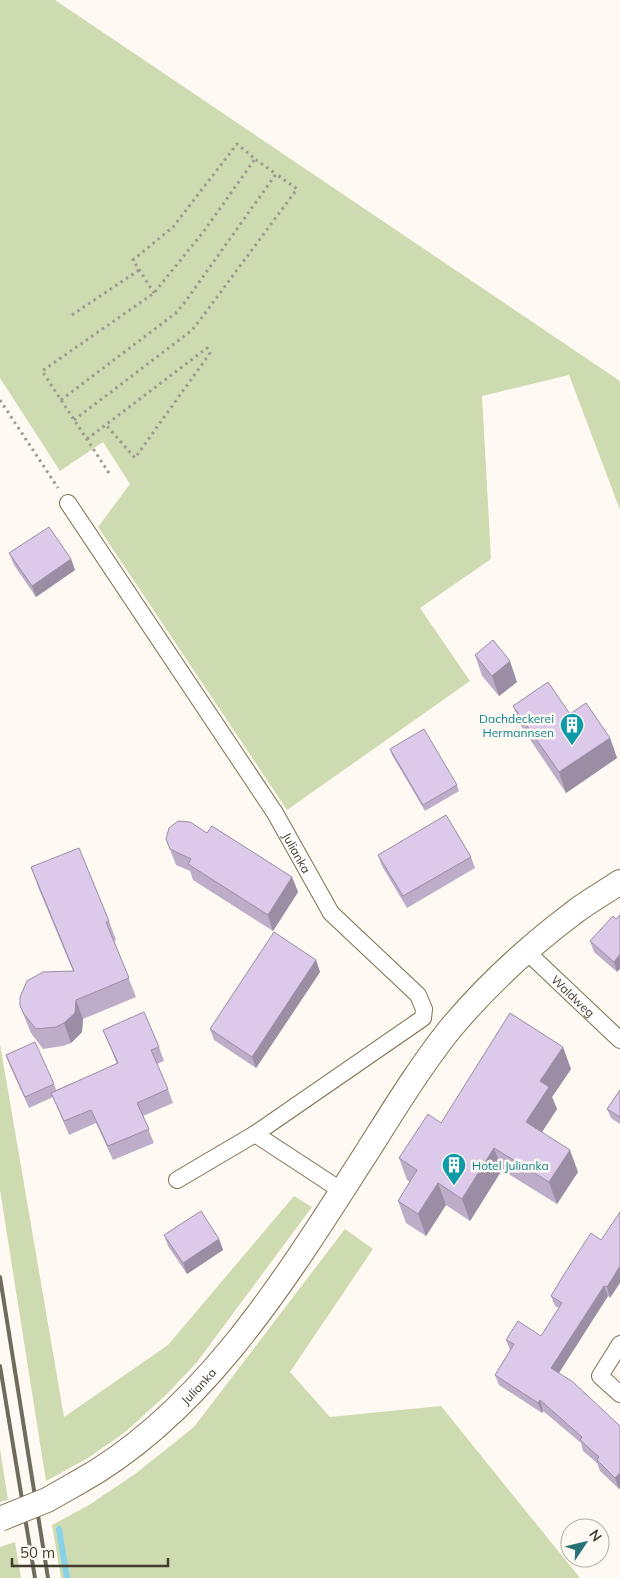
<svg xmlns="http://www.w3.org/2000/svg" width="620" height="1578" viewBox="0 0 620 1578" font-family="Mulish,sans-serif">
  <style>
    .green { fill: #cedab0 }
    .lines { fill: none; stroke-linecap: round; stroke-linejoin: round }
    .stream { stroke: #87d2e6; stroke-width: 6 }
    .street-casing { stroke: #7d6e4e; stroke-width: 18 }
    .secondary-casing { stroke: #7d6e4e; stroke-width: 26 }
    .path { stroke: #9f9a8f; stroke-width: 3; stroke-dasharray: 2.5 4; stroke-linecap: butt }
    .street { stroke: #fff; stroke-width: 16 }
    .secondary { stroke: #fff; stroke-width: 24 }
    .rail { stroke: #716b5f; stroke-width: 4 }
    .secondary-bridge-casing { stroke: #7d6e4e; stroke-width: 26; stroke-linecap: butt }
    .secondary-bridge { stroke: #fff; stroke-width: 24 }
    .wall { fill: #beadc8 }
    .shaded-wall { fill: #9b8da3 }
    .building { fill: #ddc9e9; stroke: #9b8da3 }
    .labels { text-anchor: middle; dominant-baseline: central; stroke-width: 5; stroke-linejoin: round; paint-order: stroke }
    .culture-label { font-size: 12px; fill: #0d838f; stroke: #fefaf3; text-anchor: end }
    .street-label { font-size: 12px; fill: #423b2d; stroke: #fefaf3 }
  </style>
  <rect width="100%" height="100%" fill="#fefaf3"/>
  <!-- green -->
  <g class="green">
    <path d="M0,0H55L620,381V510L569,375L482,396L491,559L420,608L470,681L287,810L98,527L130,484L103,442L60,471L0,378Z"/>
    <path d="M0,1044L64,1417L168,1345L294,1196L312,1207L197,1362L166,1395L124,1433L88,1458L46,1481L0,1190Z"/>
    <path d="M345,1229L373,1249L290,1372L330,1417L441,1406L580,1578H61L52,1525L89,1505L135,1474L194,1427Z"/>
    <path d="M0,1449L8,1500L0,1502Z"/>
    <path d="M15,1542L21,1578H0V1547Z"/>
  </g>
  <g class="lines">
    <!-- stream -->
    <path class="stream" d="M59,1529L67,1578"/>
    <defs>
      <g id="street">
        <path id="s1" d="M68,503L275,813L331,913L418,995L424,1009L423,1018L255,1134L342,1191"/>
        <path id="s2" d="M526,951L620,1040"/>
        <path d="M177,1180L255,1134"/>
        <path d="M620,1344L600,1376L620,1394"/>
      </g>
      <g id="secondary">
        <path id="s3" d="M77,1483C206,1412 289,1273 367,1152C393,1111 419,1068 450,1029C486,986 527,948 572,914C587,902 604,893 620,882"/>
      </g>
    </defs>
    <!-- street casing -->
    <use href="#street" class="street-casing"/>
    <!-- secondary casing -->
    <use href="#secondary" class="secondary-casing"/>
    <!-- path -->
    <g class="path">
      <path d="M72,315L139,270"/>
      <path d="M0,400L58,488"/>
      <path d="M61,400L176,313L185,302L276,174L255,159"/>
      <path d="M74,420L191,331L200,320L297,189L276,174"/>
      <path d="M87,439L207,348L210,353L135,458L106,425"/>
      <path d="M109,473L42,371L154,293L204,231L255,159L237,144L173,227L133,260L154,293"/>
    </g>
    <!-- street -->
    <use href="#street" class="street"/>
    <!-- secondary -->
    <use href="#secondary" class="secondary"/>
    <!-- rail -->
    <g class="rail">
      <path d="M0,1277L48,1578"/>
      <path d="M0,1366L35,1578"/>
    </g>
    <defs>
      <path id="secondary-bridge" d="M0,1519L47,1500L77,1483"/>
    </defs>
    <!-- secondary-bridge casing -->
    <use href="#secondary-bridge" class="secondary-bridge-casing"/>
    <!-- secondary-bridge -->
    <use href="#secondary-bridge" class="secondary-bridge"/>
  </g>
  <!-- wall -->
  <g class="wall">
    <path d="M9,553L71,559L75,570L36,597L14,565Z"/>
    <path d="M475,655L517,682L499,696L482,676Z"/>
    <path d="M513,706L570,714L610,738L617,758L566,793L521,726Z"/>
    <path d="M390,749L457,785L459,791L425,811L392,755Z"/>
    <path d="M207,833L292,877L298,892L273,931L193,880L190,871L176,865L166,839Z"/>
    <path d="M378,855L471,857L475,868L407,908L382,866Z"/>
    <path d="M31,867L109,921L116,940L114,941L136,997L83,1019L82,1032L71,1043L63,1046L43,1049L31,1033L20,1006L73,971L38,887Z"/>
    <path d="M616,919L617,972L594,952L590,941Z"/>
    <path d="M316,960L320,972L256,1068L214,1040L210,1029Z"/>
    <path d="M103,1030L159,1047L164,1061L157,1064L168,1089L173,1103L143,1116L154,1143L113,1160L96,1123L69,1135L53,1097L29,1108L10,1066L6,1055L54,1084L56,1090L117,1064Z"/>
    <path d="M571,1069L552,1097L557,1109L542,1132L578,1172L557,1204L502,1170L470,1221L446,1205L426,1236L406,1223L398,1201L410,1182L407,1180L399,1158L441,1123Z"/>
    <path d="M620,1090V1124L611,1118L607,1109Z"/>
    <path d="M164,1235L219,1239L223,1250L187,1274L168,1246Z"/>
    <path d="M601,1240L610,1298L608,1296L559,1373L620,1426V1488L619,1489L600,1471L597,1463L583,1451L581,1443L543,1411L542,1413L499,1385L495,1375L510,1350L506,1340L541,1336L559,1308L555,1306L551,1296Z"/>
  </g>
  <!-- shaded-wall -->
  <g class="shaded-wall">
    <path d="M71,559L75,570L36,597L32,586Z"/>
    <path d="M510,661L517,682L499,696L492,676Z"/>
    <path d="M610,738L617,758L566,793L559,772Z"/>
    <path d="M292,877L298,892L273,931L268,915Z"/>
    <path d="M620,954V969L617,972L614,962Z"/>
    <path d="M316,960L320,972L256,1068L252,1057Z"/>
    <path d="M76,1000L83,1019L82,1032L71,1043L64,1023Z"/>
    <path d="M563,1047L571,1069L552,1097L557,1109L534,1144L526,1122L540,1081Z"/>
    <path d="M494,1148L502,1170L470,1221L462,1199Z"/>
    <path d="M570,1150L578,1172L557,1204L549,1182Z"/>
    <path d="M438,1183L446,1205L426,1236L418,1214Z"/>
    <path d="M219,1239L223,1250L187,1274L183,1263Z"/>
    <path d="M620,1266V1283L610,1298L607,1287Z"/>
    <path d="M604,1286L608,1296L555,1379L551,1368Z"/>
    <path d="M540,1400L543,1411L542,1413L538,1403Z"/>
    <path d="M620,1473V1488L619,1489L615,1478Z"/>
  </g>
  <!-- building -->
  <g class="building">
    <path d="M49,527L71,559L32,586L9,553Z"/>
    <path d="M493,640L510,661L492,676L475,655Z"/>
    <path d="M548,682L570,714L586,703L610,738L559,772L513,706Z"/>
    <path d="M424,729L457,785L423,805L390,749Z"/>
    <path d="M446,815L471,857L403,896L378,855Z"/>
    <path d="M178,821L190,822L207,833L212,826L292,877L268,915L188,864L191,859L170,849L166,839L169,828Z"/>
    <path d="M79,848L109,921L106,922L129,978L76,1000L75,1013L64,1023L56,1027L36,1029L24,1014L20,1006V997L27,981L43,972L74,971L31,867Z"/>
    <path d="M620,915V954L614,962L590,941L613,916L616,919Z"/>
    <path d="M274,932L316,960L252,1057L210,1029Z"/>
    <path d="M144,1012L159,1047L151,1050L168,1089L137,1103L149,1129L108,1146L91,1110L64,1121L51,1093L118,1063L103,1030Z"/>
    <path d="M510,1013L563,1047L540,1081L549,1087L526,1122L570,1150L549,1182L494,1148L462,1199L438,1183L418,1214L398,1201L417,1170L399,1158L428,1114L441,1123Z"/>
    <path d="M35,1042L54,1084L25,1097L6,1055Z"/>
    <path d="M620,1090V1117L607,1109Z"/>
    <path d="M201,1211L219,1239L183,1263L164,1235Z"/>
    <path d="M620,1212V1266L607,1287L604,1286L551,1368L573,1382L620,1426V1473L615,1478L597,1460L599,1457L580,1440L582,1437L540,1400L538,1403L495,1375L514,1344L506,1340L518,1321L541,1336L562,1303L551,1296L563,1276L591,1233L601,1240Z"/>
  </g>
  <!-- icons -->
  <defs>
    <symbol id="building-pin" viewBox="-11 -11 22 30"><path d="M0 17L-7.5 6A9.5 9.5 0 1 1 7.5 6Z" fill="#0f9aa8" stroke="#fefaf3"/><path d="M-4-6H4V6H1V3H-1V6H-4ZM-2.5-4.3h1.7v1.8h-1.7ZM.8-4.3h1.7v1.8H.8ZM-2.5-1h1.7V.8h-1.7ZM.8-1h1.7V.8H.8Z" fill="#fff"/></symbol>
  </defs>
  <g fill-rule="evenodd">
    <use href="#building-pin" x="558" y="711" width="28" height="38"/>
    <use href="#building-pin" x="440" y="1151" width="28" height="38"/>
  </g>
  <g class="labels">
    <!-- culture labels -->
    <g class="culture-label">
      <text x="554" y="718">Dachdeckerei<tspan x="554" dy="14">Hermannsen</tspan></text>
      <text x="472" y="1165" text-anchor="start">Hotel Julianka</text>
    </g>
    <!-- street labels -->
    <g class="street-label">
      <text stroke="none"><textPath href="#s1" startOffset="418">Julianka</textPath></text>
      <text stroke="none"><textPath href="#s2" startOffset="65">Waldweg</textPath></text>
      <text stroke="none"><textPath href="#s3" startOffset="156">Julianka</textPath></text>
    </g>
  </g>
  <!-- north arrow -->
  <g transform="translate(585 1543) rotate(55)"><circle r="24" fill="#fefaf3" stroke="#b3aea4"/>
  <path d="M0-4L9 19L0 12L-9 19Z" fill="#287375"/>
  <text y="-8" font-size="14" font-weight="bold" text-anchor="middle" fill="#423b2d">N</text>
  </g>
  <!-- scale -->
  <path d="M12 1558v8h156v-8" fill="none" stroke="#423b2d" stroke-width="2.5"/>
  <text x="20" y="1558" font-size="15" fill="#423b2d" stroke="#fefaf3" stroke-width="4" paint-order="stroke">50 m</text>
</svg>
